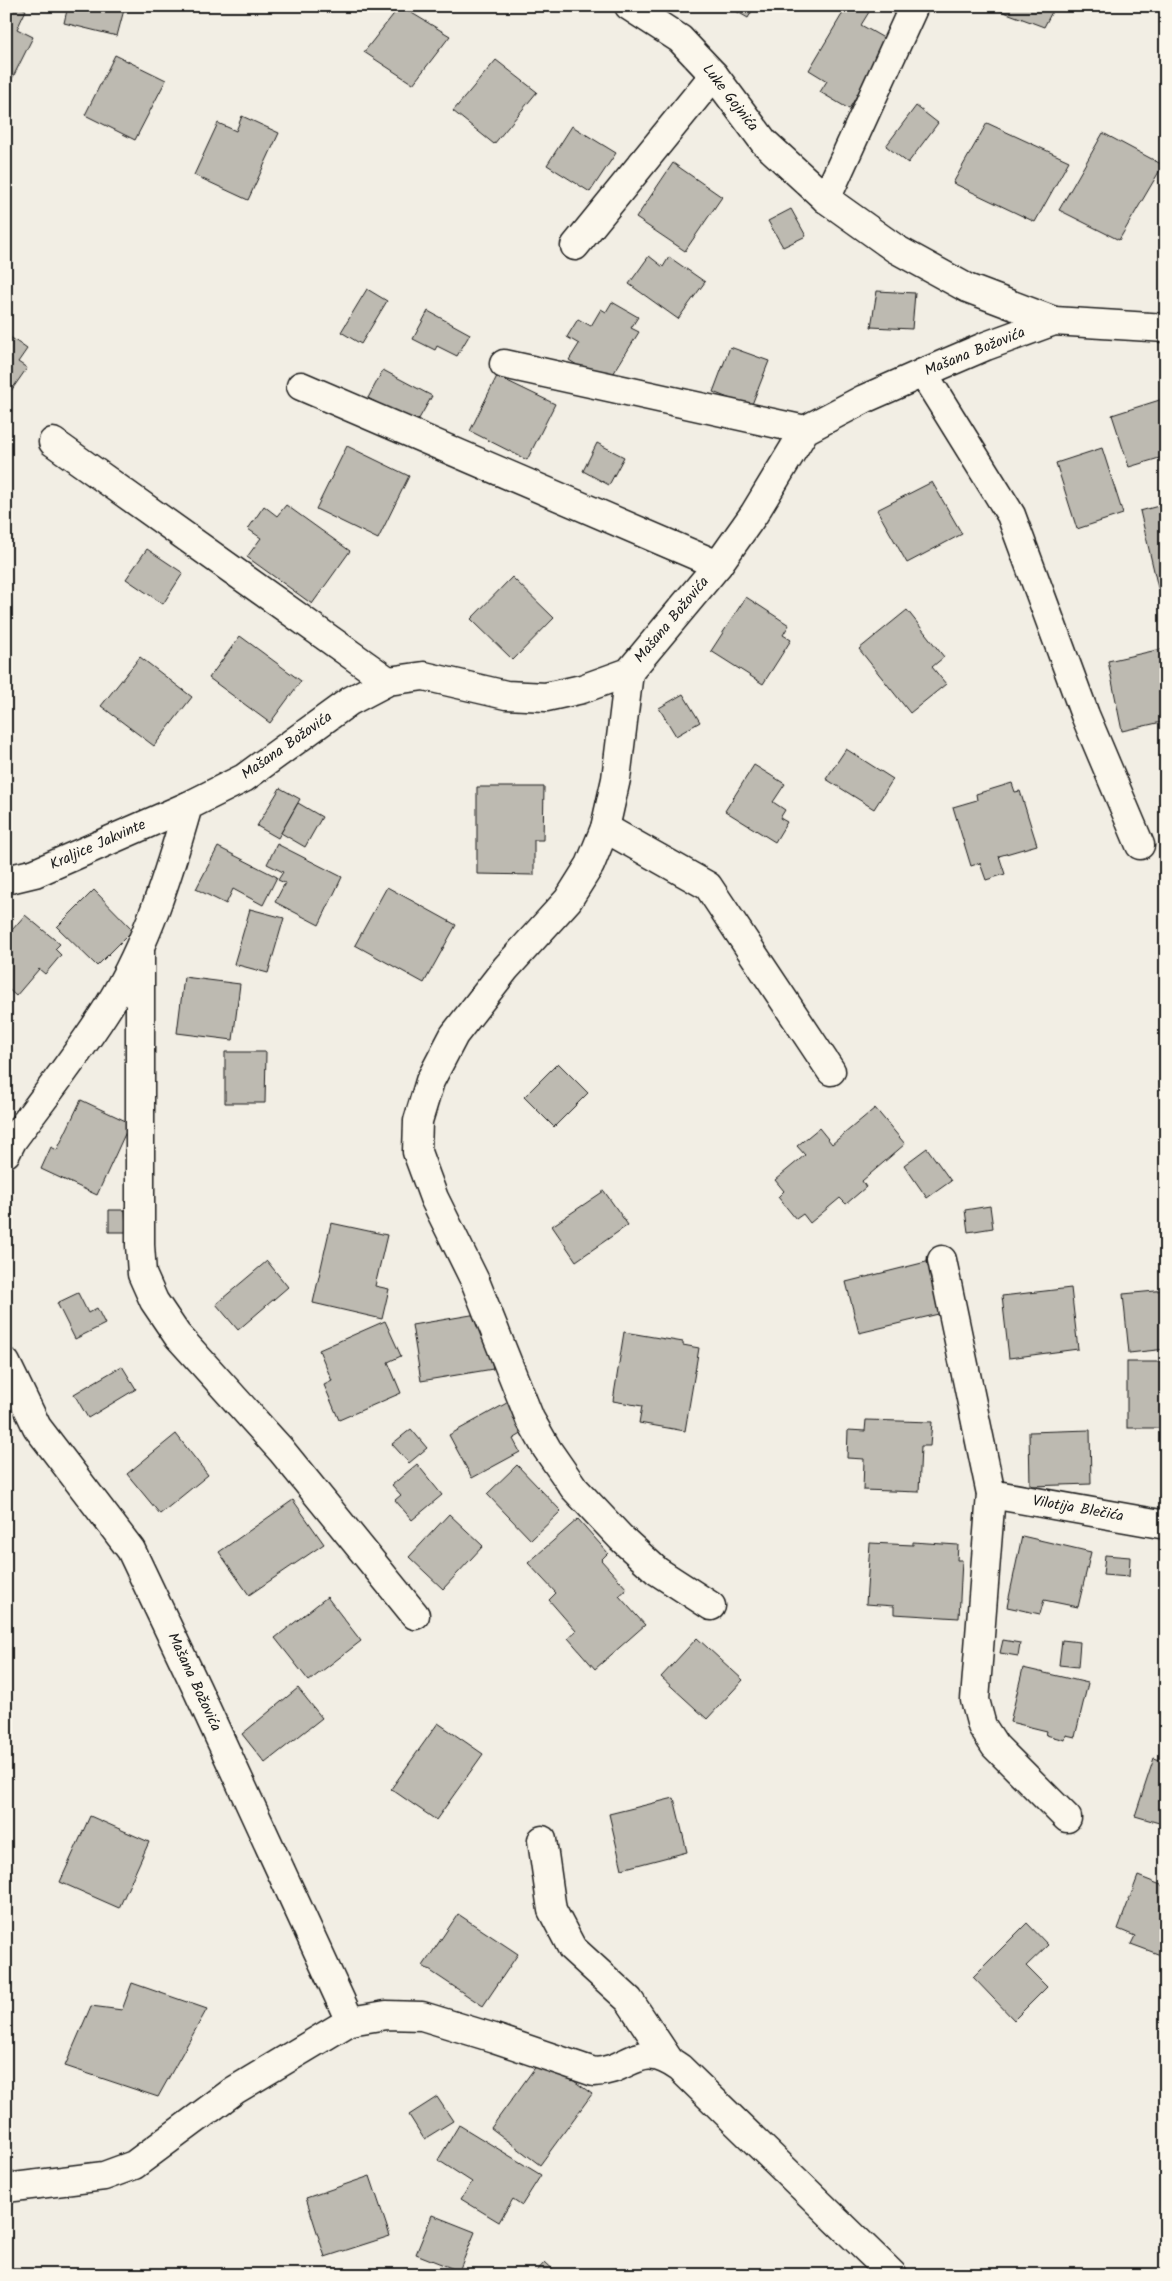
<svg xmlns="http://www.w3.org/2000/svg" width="1172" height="2281" viewBox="0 0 1172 2281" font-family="Kalam,sans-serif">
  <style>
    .building { fill: #bdbab1; stroke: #1c1c1c }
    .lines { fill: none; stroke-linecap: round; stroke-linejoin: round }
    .minor-casing { stroke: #1c1c1c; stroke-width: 31 }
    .minor { stroke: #fbf7ec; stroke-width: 28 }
    .labels { text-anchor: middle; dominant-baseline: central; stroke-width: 4; stroke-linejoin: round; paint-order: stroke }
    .street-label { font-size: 15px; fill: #1c1c1c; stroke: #fbf7ec }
  </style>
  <rect width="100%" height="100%" fill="#f2eee4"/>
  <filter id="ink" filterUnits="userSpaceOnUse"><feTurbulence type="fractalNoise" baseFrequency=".02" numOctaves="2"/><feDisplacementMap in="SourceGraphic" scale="10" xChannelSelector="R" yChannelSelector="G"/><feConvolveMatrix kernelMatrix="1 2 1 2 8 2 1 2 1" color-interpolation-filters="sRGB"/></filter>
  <g filter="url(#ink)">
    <!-- building -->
    <g class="building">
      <path d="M6,6H17L26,10L17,29L33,37L6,91Z"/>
      <path d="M68,6H125L117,36L64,23Z"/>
      <path d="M400,6L450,36L413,84L364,52Z"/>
      <path d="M727,6H755L748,18Z"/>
      <path d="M847,6H859L869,12L861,25L889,41L849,109L820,92L827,81L809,70Z"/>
      <path d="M988,6H1055L1044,27Z"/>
      <path d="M115,55L166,80L135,140L85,115Z"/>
      <path d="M496,60L537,92L494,144L453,111Z"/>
      <path d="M916,106L938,123L908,163L886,146Z"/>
      <path d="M242,116L279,133L248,200L194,175L218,123L236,131Z"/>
      <path d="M987,123L1069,161L1035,222L953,183Z"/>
      <path d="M572,126L616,153L590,192L547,165Z"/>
      <path d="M1103,133L1163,165L1119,240L1059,210Z"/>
      <path d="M673,163L722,197L685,251L636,218Z"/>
      <path d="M791,209L806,236L783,247L768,221Z"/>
      <path d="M649,256L663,267L669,257L705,282L678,319L629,284Z"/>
      <path d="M367,289L387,301L361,344L341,332Z"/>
      <path d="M877,291L915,293L912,329L871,327Z"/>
      <path d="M612,302L638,317L631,328L639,332L607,384L569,360L579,344L567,337L578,319L591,326L601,309L606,312Z"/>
      <path d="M428,311L470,334L457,356L437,346L435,350L413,339Z"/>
      <path d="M6,334L27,349L18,362L27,368L6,398Z"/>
      <path d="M730,347L769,361L751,407L713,392Z"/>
      <path d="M383,370L432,396L416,424L368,398Z"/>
      <path d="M497,376L555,404L527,460L470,431Z"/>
      <path d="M1166,398V456L1129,467L1112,415Z"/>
      <path d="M597,443L624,457L609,485L583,471Z"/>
      <path d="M347,446L409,476L378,539L316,509Z"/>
      <path d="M1102,448L1123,514L1077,529L1056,463Z"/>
      <path d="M932,482L962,534L907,563L877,510Z"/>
      <path d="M1166,504V586L1158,588L1140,511Z"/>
      <path d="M286,505L350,551L312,604L247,557L261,538L248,529L264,506L277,516Z"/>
      <path d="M147,549L183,573L163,604L126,579Z"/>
      <path d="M512,577L554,618L513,660L471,619Z"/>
      <path d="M746,597L789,625L783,635L791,640L763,684L711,651Z"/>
      <path d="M907,610L944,657L932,667L946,684L910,713L859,649Z"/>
      <path d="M240,636L301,681L270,723L209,678Z"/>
      <path d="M1166,648V721L1122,731L1108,661Z"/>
      <path d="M140,657L192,697L154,746L101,706Z"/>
      <path d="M683,694L700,722L676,736L659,708Z"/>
      <path d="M846,749L893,779L874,809L826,779Z"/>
      <path d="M754,765L785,784L773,802L785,810L780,818L787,822L775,842L725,811Z"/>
      <path d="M1012,783L1015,792L1020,791L1037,845L999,856L1005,874L986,880L980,863L971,866L953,807L977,800L976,794Z"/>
      <path d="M477,787H544L543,840H534V875L477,874Z"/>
      <path d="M280,788L300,799L278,838L257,826Z"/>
      <path d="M298,803L322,817L305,847L281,833Z"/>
      <path d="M277,844L342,877L319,925L275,902L285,883L278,880L283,872L267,864Z"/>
      <path d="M218,847L277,877L263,905L233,889L226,904L196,889Z"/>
      <path d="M387,887L456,925L424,983L355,945Z"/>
      <path d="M94,890L133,930L97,966L57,927Z"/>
      <path d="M250,909L284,918L268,973L234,964Z"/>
      <path d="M25,915L60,944L55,949L61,955L45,974L39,969L16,996L6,987V937Z"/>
      <path d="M184,977L240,984L233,1040L177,1033Z"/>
      <path d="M225,1052H266L265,1103H225Z"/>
      <path d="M558,1063L588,1093L554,1127L524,1097Z"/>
      <path d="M81,1100L130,1123L97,1195L41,1169L51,1147L57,1150Z"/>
      <path d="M875,1108L905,1144L862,1181L866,1187L846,1204L840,1198L810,1223L803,1214L796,1219L778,1197L784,1191L775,1180L805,1155L797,1146L819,1128L832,1144Z"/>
      <path d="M927,1148L951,1181L927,1198L904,1165Z"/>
      <path d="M604,1191L628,1225L576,1261L552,1226Z"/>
      <path d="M990,1206L993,1228L968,1232L965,1210Z"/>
      <path d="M109,1210H125L126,1232H109Z"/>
      <path d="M331,1223L387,1235L375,1286L389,1289L382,1319L313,1303Z"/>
      <path d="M938,1259L951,1311L859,1333L846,1282Z"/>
      <path d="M267,1261L288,1287L238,1330L216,1304Z"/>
      <path d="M1071,1288L1078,1349L1009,1358L1002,1296Z"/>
      <path d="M1166,1290V1349L1129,1353L1123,1294Z"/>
      <path d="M78,1293L88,1313L97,1308L105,1324L75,1339L57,1303Z"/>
      <path d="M483,1313L493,1369L421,1381L412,1325Z"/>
      <path d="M385,1321L401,1356L388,1362L401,1393L339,1420L324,1385L332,1381L319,1350Z"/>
      <path d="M624,1332L683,1342V1345L699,1348L685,1431L639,1423L642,1406L613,1401Z"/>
      <rect x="1127" y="1362" width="39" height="66"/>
      <path d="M122,1366L136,1389L88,1418L74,1394Z"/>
      <path d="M514,1399L530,1429L513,1439L520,1452L472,1478L449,1435Z"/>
      <path d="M866,1420L932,1422L930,1446H921L919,1492L863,1490L864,1459L847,1458L848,1430L865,1431Z"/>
      <path d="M411,1429L427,1448L409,1463L392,1444Z"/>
      <path d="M1090,1430L1091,1484L1030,1486L1029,1432Z"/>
      <path d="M176,1434L208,1475L160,1514L127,1474Z"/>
      <path d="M417,1464L442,1495L412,1520L395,1500L401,1495L392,1485Z"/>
      <path d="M517,1465L561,1511L531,1540L487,1494Z"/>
      <path d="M293,1500L324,1544L249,1595L219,1552Z"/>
      <path d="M449,1514L483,1546L443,1589L409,1557Z"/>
      <path d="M578,1519L608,1553L601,1560L627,1589L619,1596L645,1625L595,1669L568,1638L576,1631L549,1600L556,1593L528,1563Z"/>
      <path d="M1022,1536L1091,1552L1078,1607L1044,1600L1040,1614L1007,1607Z"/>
      <path d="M913,1542L958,1545L957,1560H962L959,1618L894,1614V1606L866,1604L870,1543L913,1545Z"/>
      <path d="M1105,1555L1130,1557L1129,1577L1103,1575Z"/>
      <path d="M327,1597L361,1641L309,1681L275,1638Z"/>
      <path d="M697,1638L743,1680L707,1719L661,1677Z"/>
      <path d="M1003,1640L1020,1643L1018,1656L1000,1653Z"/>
      <path d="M1062,1640L1080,1642L1078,1667L1059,1665Z"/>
      <path d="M1023,1668L1088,1683L1075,1737L1066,1735L1065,1740L1046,1735L1047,1731L1010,1722Z"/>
      <path d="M298,1688L322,1718L265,1763L242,1734Z"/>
      <path d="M438,1723L483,1754L436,1820L391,1789Z"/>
      <path d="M1154,1758L1166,1762V1825L1135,1816Z"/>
      <path d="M674,1798L687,1852L622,1869L609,1814Z"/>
      <path d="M90,1816L149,1842L119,1908L60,1882Z"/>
      <path d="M1138,1876L1166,1887V1957L1131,1944L1135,1936L1118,1929Z"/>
      <path d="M458,1914L518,1954L483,2006L423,1966Z"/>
      <path d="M1027,1923L1048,1945L1026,1966L1047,1987L1014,2020L973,1977Z"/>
      <path d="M132,1983L207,2009L158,2097L65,2066L91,2006L122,2010Z"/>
      <path d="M542,2058L592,2094L540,2165L491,2128Z"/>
      <path d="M437,2097L453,2121L424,2139L409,2115Z"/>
      <path d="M459,2125L541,2175L522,2205L513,2199L499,2222L461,2199L472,2182L438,2160Z"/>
      <path d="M370,2176L390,2236L325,2257L306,2198Z"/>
      <path d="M432,2215L475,2232L459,2271L416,2254Z"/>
      <path d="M545,2262L559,2275H533Z"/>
    </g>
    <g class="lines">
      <defs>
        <g id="minor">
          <path d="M629,6L680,39L714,75L764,142L826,199L896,249L967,288L1054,321"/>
          <path d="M826,199L914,6"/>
          <path d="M575,246L714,75"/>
          <path d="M504,364L805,430"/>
          <path d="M923,373L1011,515L1085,715L1140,845"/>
          <path d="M301,386L718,565"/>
          <path d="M53,442L388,681"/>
          <path d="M629,672L616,779L605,828L590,865L568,900L506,968L454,1035L430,1081L418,1121L417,1152L434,1198L475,1281L530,1419L547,1449L574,1488L621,1538L657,1571L711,1606"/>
          <path d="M605,828L708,886L831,1071"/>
          <path d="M6,880L35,873L188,806"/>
          <path d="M140,951V1245L142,1274L154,1301L177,1335L281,1450L415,1615"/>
          <path d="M6,1153L12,1141C45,1096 80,1052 110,1004C147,944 169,873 188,806L244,778L350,701L388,681L424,676L506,695L546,697L582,689L629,672L718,565L754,514L805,430L864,399L923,373L986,346L1054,321L1166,328"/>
          <path d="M942,1260L991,1494L975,1700L982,1726L995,1746L1067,1818"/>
          <path d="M6,1363L37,1427L131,1550L197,1689L350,2021"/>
          <path d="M991,1494L1166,1525"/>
          <path d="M542,1840L552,1910L572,1948L629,2000L669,2060"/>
          <path d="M6,2188L104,2176L134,2165L235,2090L350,2021L386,2015L422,2016L494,2038L594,2072C631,2071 639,2038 680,2068L893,2275"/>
        </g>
      </defs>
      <!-- minor casing -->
      <use href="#minor" class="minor-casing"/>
      <!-- minor -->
      <use href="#minor" class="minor"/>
    </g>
  </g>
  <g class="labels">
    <!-- street labels -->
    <g class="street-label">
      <text transform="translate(730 98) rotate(52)">Luke Gojnića</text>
      <text transform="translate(975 352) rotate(-22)">Mašana Božovića</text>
      <text transform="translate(672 620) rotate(-50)">Mašana Božovića</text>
      <text transform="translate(287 746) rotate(-35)">Mašana Božovića</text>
      <text transform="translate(98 845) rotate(-24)">Kraljice Jakvinte</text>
      <text transform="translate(1078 1509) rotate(10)">Vilotija Blečića</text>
      <text transform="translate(194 1682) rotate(65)">Mašana Božovića</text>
    </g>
  </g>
  <!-- margin -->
  <rect width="1172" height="2281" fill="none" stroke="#fbf7ec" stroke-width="25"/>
  <rect x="12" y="12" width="1147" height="2256" fill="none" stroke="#1c1c1c" stroke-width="2" filter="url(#ink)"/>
</svg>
